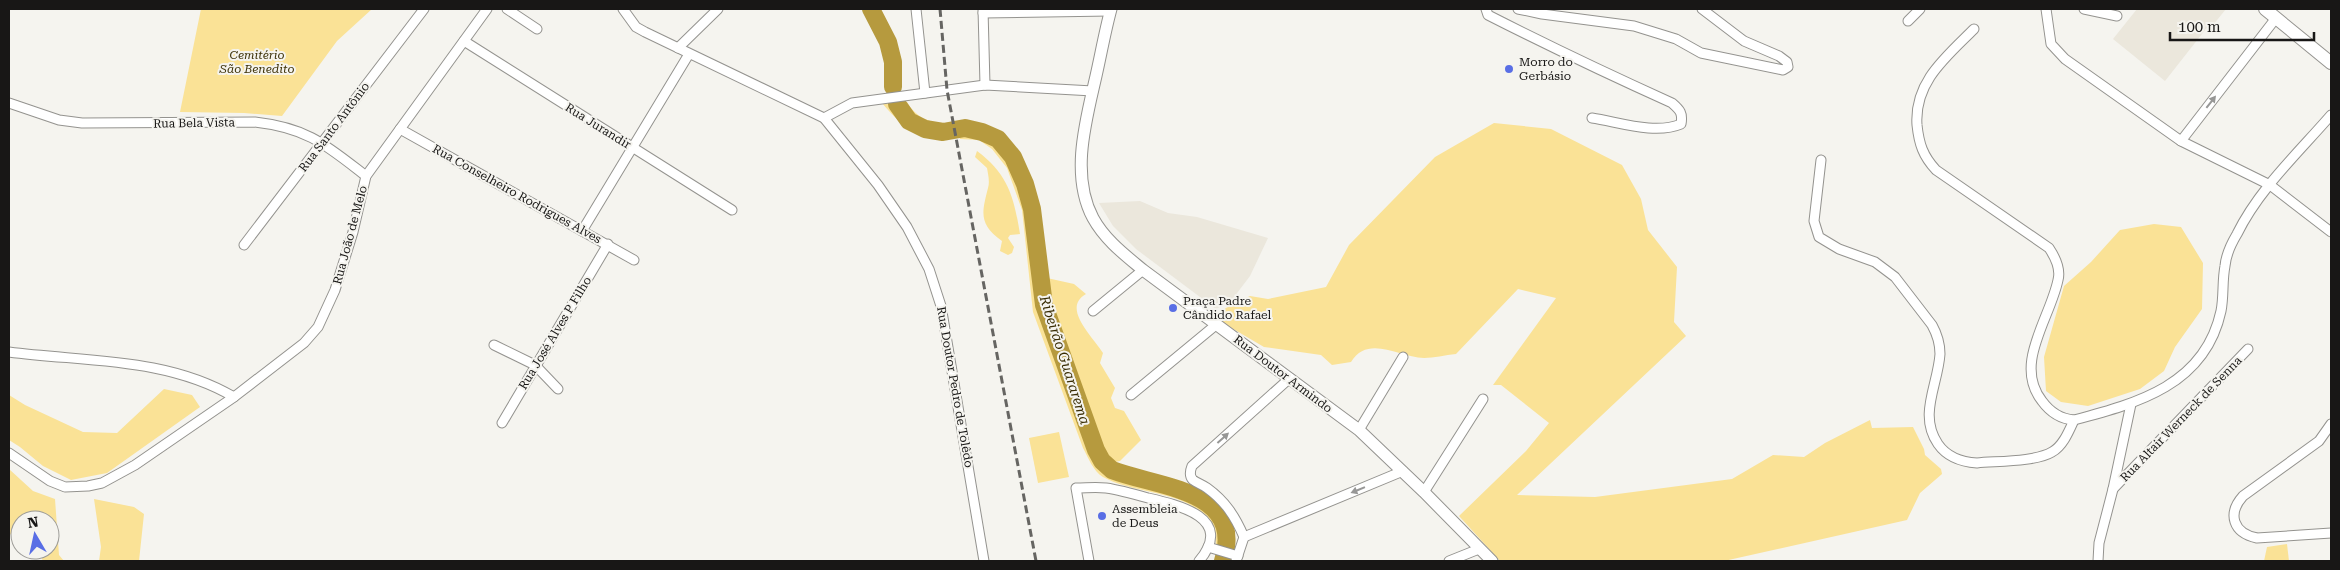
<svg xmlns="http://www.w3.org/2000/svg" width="2340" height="570" viewBox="0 0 2340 570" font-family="'Roboto Serif',serif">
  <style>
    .built { fill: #ebe7dc }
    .green { fill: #fae296 }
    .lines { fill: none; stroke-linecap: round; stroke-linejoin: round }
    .river { stroke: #b69a3e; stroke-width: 18 }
    .minor-casing { stroke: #94938f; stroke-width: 11 }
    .tertiary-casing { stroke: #94938f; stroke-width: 13 }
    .secondary-casing { stroke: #94938f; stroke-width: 14 }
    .minor { stroke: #fff; stroke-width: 9 }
    .tertiary { stroke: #fff; stroke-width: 11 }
    .secondary { stroke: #fff; stroke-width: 12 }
    .rail { stroke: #666562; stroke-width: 3; stroke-dasharray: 8 4; stroke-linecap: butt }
    .oneway { fill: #979796 }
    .poi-dot { fill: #596ee5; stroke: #f5f4ef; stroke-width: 2 }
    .labels { text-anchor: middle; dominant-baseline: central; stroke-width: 4; stroke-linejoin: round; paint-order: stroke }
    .park-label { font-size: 12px; font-style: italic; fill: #3e330a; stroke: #f5f4ef }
    .poi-label { font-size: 12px; fill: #181716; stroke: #f5f4ef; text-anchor: start }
    .street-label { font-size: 12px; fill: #181716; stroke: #f5f4ef }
    .water-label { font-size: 14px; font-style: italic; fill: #382c03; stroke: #f5f4ef }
  </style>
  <rect width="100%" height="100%" fill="#f5f4ef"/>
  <!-- built -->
  <g class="built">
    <path d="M2137,9H2226L2213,25H2209L2165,81L2113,39Z"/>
    <path d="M1140,201L1168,213L1197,217L1268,238L1250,276L1231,301L1216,309L1136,249L1113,226L1099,203Z"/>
  </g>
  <!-- green -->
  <g class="green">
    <path d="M201,9H372L337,41L282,116L244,113L180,112Z"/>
    <path d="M907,102C916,118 931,124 949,123L952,139C918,138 904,129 882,103Z"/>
    <path d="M957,122C972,124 991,127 1003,138C1042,172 1042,232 1047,278L1074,284L1086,294C1061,308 1093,337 1103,353L1100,363L1115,388L1111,398L1115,408L1124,411L1141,440L1120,461L1115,462C1159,488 1240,474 1233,549L1216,545C1213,488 1140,498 1103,477C1093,471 1088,457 1083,448L1033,312L1022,210L1007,168L992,149L979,140L960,139Z"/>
    <path d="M1494,123L1551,129L1622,165L1641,199L1648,230L1677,267L1674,322L1686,336L1517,495L1595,497L1732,479L1773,455L1804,457L1825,443L1870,420L1872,428L1913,427L1924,449L1925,455L1941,469L1942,474L1920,493L1907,520L1724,561H1500L1459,516L1526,451L1549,423L1501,385H1493L1556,298L1518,289L1456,354C1445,355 1434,358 1424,358C1399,357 1368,334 1351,362L1332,365L1321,355L1264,347L1223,323L1222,310L1250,296L1268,299L1326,287L1349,245L1435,157Z"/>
    <path d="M977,151C1008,174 1014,197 1020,234L1010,235L1008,238L1014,247L1012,253L1008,255L1000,251L1002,241C978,224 982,212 988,188C990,182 988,174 987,168L975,157Z"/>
    <path d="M2154,224L2181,227L2203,263L2202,309L2175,347L2164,371L2140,389L2088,406L2061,402L2046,391L2044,357L2064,286L2091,262L2120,230Z"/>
    <path d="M164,389L192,395L200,407L107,473L71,480L43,466L20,447L9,440V395L25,405L83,432L117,433Z"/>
    <path d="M1059,432L1069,477L1038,483L1029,438Z"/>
    <path d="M9,469L33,491L55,499L59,555L64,561H43L38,550H50V520H20V536L9,534Z"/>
    <path d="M94,499L134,507L144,514L139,561H99L101,547Z"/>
    <path d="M2287,544L2289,561H2264L2267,547Z"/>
  </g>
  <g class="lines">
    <!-- river -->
    <g class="river">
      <path d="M871,9L888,42L893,62V87"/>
      <path d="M897,104L909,121L925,129L943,132L965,128L982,132L998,139L1013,157L1025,184L1032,209L1044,305L1096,450L1102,461L1112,470C1159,488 1245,489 1223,561"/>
    </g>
    <defs>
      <g id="minor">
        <path d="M507,9L537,29"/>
        <path d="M623,9L636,27L645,32L824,118L878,185L907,227L929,269L941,306L984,561"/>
        <path d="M916,9L925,93"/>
        <path d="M983,9L985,85"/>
        <path d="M1486,9L1488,15C1549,46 1610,75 1672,103C1680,110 1683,113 1681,124C1655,135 1619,122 1592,118"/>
        <path d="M1518,9L1542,14L1634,26L1676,39L1701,53L1783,70L1788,67L1787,62L1779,56L1744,41L1702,9"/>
        <path d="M2046,9L2051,44L2065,59L2181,141L2270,185L2331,232"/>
        <path d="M2084,9L2117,16"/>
        <path d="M983,13L1110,11"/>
        <path d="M1908,21L1920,9"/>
        <path d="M1974,29C1946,57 1914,82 1917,125C1919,144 1923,156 1936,170L2049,248C2055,257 2061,269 2058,280C2050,319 2013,364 2042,401C2050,412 2061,419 2074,420C2138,403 2205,385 2221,311C2224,296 2222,281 2225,266C2226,254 2231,244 2237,234C2259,189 2299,152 2331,115"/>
        <path d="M464,41L732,210"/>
        <path d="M678,48L718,9"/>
        <path d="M9,103L59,120L82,123L255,122C308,128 326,145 366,176"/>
        <path d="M824,118L852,103L985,85L1093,91"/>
        <path d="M400,129L634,260"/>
        <path d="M2181,141L2276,18"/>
        <path d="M1821,160L1814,221L1819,237L1839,249L1875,262L1895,277L1932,325C1937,334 1940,344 1940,354C1938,385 1918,415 1938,444C1947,457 1961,462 1977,463C1997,461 2035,462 2052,452C2063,446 2069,431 2074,420"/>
        <path d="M582,231L689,54"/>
        <path d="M244,245L424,9"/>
        <path d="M1093,311L1143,270"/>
        <path d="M494,345L535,365L558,389"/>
        <path d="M9,352C85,362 166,357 234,397"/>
        <path d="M1131,395L1217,324"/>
        <path d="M502,423L608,244"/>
        <path d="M2331,424L2319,441L2243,496C2227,514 2233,533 2257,538L2331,533"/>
        <path d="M1359,430L1403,357"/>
        <path d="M9,453L50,481L65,487L88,486L102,483L135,465L234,397L304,343L318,327L335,290L353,232L366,176L487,9"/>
        <path d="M2113,489L2248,349"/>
        <path d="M1424,492L1483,399"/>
        <path d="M1244,537L1403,471"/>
        <path d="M1208,547L1238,556"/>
        <path d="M1089,561L1076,488C1086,488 1096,487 1106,488C1120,490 1134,494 1148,498C1179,505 1235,518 1199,561"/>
        <path d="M1236,561L1244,537C1235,516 1225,501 1207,488C1203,485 1197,483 1193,480C1189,476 1190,471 1192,466L1290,378"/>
        <path d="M1449,561L1479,549"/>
        <path d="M2098,561L2099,543L2113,489L2131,404"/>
      </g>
      <path id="tertiary" d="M1111,9C1105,31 1101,54 1096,76C1086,120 1070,175 1093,218C1105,240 1125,255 1143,270L1359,430L1424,492L1492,561"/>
      <path id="secondary" d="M2265,9L2331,63"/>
    </defs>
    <!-- minor casing -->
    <use href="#minor" class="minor-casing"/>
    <!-- tertiary casing -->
    <use href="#tertiary" class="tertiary-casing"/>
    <!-- secondary casing -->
    <use href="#secondary" class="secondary-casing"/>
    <!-- minor -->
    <use href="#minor" class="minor"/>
    <!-- tertiary -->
    <use href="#tertiary" class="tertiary"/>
    <!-- secondary -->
    <use href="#secondary" class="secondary"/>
    <!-- rail -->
    <path class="rail" d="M940,9L947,90L1036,561"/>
  </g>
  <!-- one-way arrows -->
  <defs><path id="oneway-solid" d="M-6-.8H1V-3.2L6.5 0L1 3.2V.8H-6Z" transform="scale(1.25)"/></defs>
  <g class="oneway">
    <use href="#oneway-solid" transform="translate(2211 102) rotate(-52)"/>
    <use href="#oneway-solid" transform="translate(1223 438) rotate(-42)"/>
    <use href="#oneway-solid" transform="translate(1358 490) rotate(158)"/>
  </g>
  <!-- markers -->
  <g class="poi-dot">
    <circle cx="1509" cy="69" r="5"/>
    <circle cx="1173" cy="308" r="5"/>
    <circle cx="1102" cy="516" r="5"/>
  </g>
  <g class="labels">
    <!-- park labels -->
    <g class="park-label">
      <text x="257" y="55">Cemitério<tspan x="257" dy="14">São Benedito</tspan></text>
    </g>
    <!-- poi labels -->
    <g class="poi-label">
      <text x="1519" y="62">Morro do<tspan x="1519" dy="14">Gerbásio</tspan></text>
      <text x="1183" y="301">Praça Padre<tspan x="1183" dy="14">Cândido Rafael</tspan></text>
      <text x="1112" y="509">Assembleia<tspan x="1112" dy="14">de Deus</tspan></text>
    </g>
    <!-- street labels -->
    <g class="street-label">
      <text transform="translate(194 123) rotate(-1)">Rua Bela Vista</text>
      <text transform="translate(598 126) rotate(32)">Rua Jurandir</text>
      <text transform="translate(334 127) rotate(-53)">Rua Santo Antônio</text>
      <text transform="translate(517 194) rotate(29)">Rua Conselheiro Rodrigues Alves</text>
      <text transform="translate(350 235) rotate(-75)">Rua João de Melo</text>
      <text transform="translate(555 333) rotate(-59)">Rua José Alves P Filho</text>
      <text transform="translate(1283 374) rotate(37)">Rua Doutor Armindo</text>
      <text transform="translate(955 387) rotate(80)">Rua Doutor Pedro de Tolêdo</text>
      <text transform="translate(2181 419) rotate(-46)">Rua Altair Werneck de Senna</text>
    </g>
    <!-- water labels -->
    <g class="water-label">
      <text transform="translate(1065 360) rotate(72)">Ribeirão Guararema</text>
    </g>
  </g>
  <!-- border -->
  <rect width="2340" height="570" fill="none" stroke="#181716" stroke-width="20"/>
  <!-- north arrow -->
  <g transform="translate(35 535) rotate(351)"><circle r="24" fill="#f5f4ef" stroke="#9d9c98"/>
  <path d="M0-4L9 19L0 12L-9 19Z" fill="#596ee5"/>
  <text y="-8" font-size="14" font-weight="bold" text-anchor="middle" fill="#181716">N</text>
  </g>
  <!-- scale -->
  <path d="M2170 32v8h144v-8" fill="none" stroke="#181716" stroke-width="2.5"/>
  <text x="2178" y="32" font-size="15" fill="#181716" stroke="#f5f4ef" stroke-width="4" paint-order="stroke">100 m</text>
</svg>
